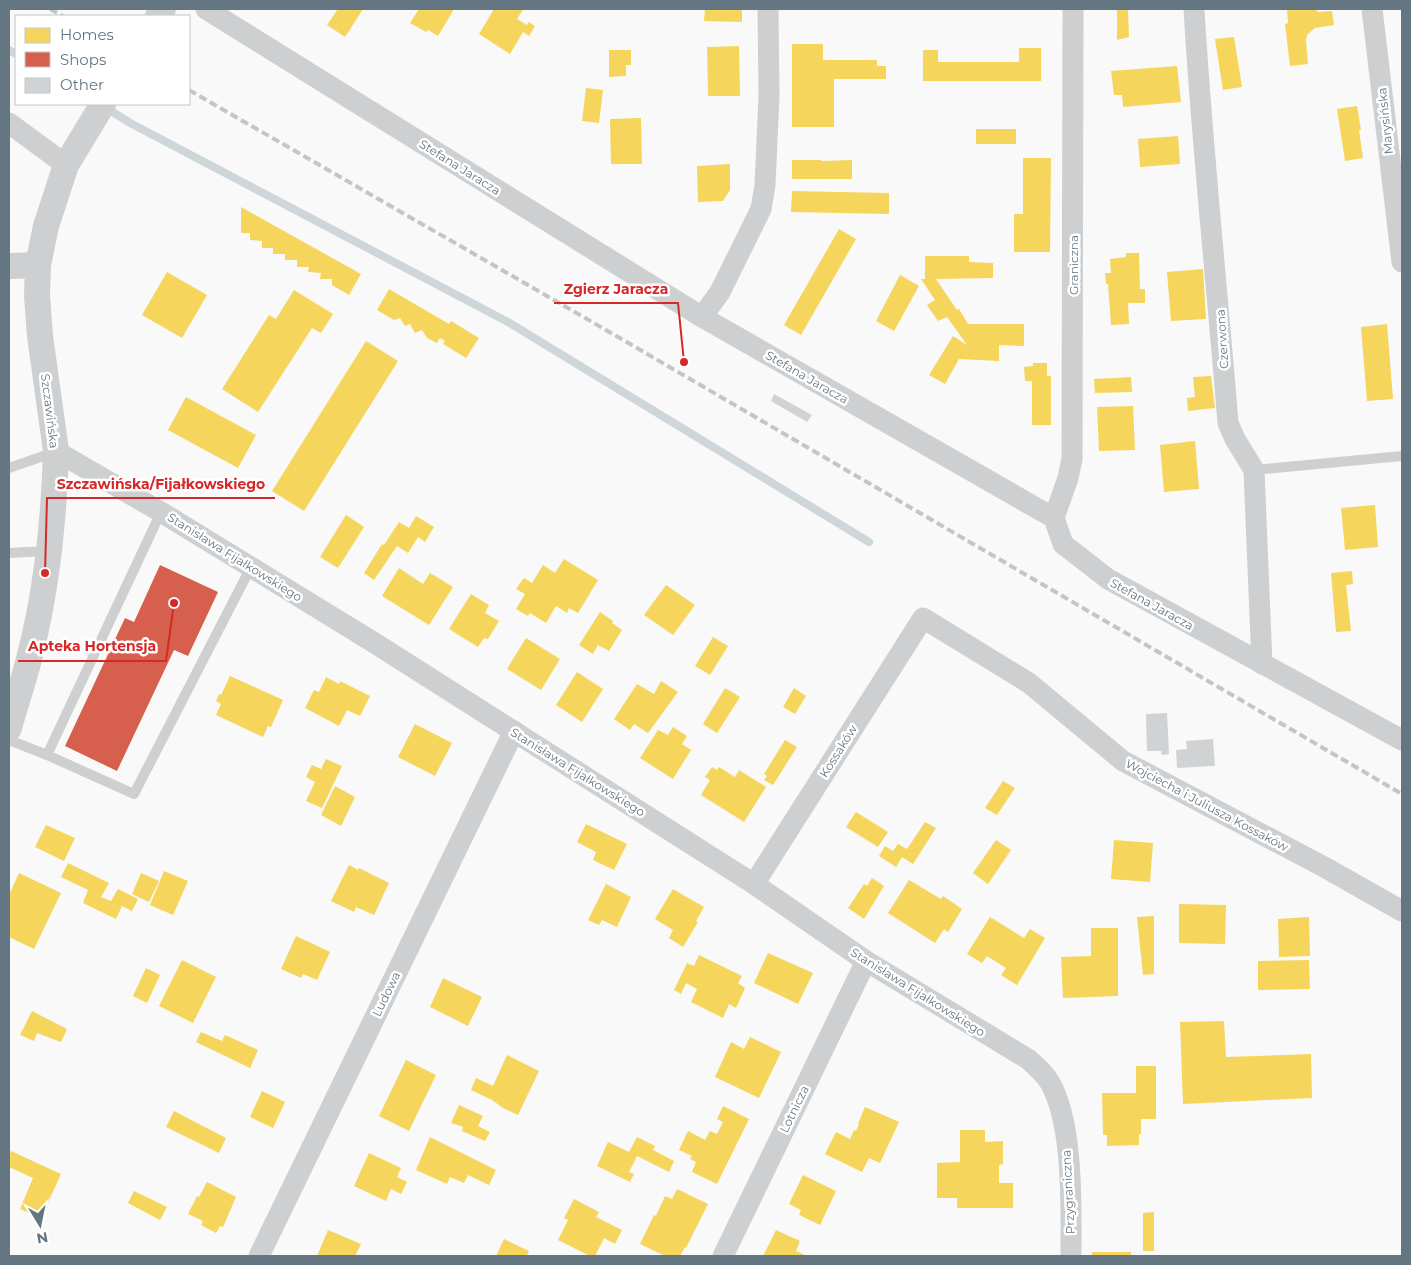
<svg xmlns="http://www.w3.org/2000/svg" width="1411" height="1265" viewBox="0 0 1411 1265" font-family="Montserrat,sans-serif">
  <style>
    .homes { fill: #f6d55c }
    .shops { fill: #d6604d }
    .lines { fill: none; stroke-linecap: round; stroke-linejoin: round }
    .stream { stroke: #ced6d9; stroke-width: 8 }
    .building { fill: #d0d2d3 }
    .service { stroke: #cecfd0; stroke-width: 10 }
    .minor { stroke: #cecfd0; stroke-width: 21 }
    .tertiary { stroke: #cecfd0; stroke-width: 26 }
    .rail { stroke: #c3c5c6; stroke-width: 4; stroke-dasharray: 8 4; stroke-linecap: butt }
    .labels { text-anchor: middle; dominant-baseline: central; stroke-width: 5; stroke-linejoin: round; paint-order: stroke }
    .street-label { font-size: 12px; fill: #657683; stroke: #fff }
    .leader { fill: none; stroke: #d62828; stroke-width: 2 }
    .callout-dot { fill: #d62828; stroke: #fff; stroke-width: 2 }
    .callout-label { font-size: 14px; text-anchor: middle; font-weight: bold; fill: #d62828; stroke: #fff; stroke-width: 5; stroke-linejoin: round; paint-order: stroke }
  </style>
  <rect width="100%" height="100%" fill="#f9f9f9"/>
  <!-- homes -->
  <g class="homes">
    <path d="M338,9H363L345,37L327,25Z"/>
    <path d="M419,9H454L438,36L428,30L426,32L410,23Z"/>
    <path d="M494,9H521L523,10L517,19L527,25L529,22L535,26L529,36L523,32L510,54L479,34Z"/>
    <path d="M705,9H742V22L704,21Z"/>
    <path d="M1117,9H1128L1129,37L1117,40Z"/>
    <path d="M1287,9H1315L1318,12L1332,11L1334,25L1315,28L1307,35L1306,41L1308,64L1290,66L1285,24L1288,23Z"/>
    <path d="M1234,37L1242,87L1223,90L1215,39Z"/>
    <path d="M792,44H823V60H877V66H886V79H834V127H792Z"/>
    <path d="M739,46L740,96H708L707,47Z"/>
    <path d="M1019,48H1041V81H923V50H938V62H1019Z"/>
    <path d="M609,50H631V65H626V76L609,77Z"/>
    <path d="M1177,66L1181,102L1123,107L1122,95H1114L1111,71Z"/>
    <path d="M586,88L603,90L599,123L582,121Z"/>
    <path d="M1357,106L1361,130H1359L1363,158L1345,161L1337,109Z"/>
    <path d="M641,118L642,164H611L610,119Z"/>
    <rect x="976" y="129" width="40" height="15"/>
    <path d="M1178,136L1180,164L1140,167L1138,139Z"/>
    <path d="M1023,158H1051L1050,252H1014V214H1023Z"/>
    <path d="M792,160H821V161L852,160V179H792Z"/>
    <path d="M730,164V190L723,201L698,202L697,166Z"/>
    <path d="M792,191L889,193V214L791,212Z"/>
    <path d="M241,207L361,274L349,295L332,285V279H320L321,273L308,272L309,267H297V260H285V254H273V248H262V241L250,240V233H241Z"/>
    <path d="M839,229L856,239L801,335L784,325Z"/>
    <path d="M1126,253H1139L1140,289H1145V303H1128L1129,324L1111,325L1108,284H1106L1105,273H1111L1110,259L1126,257Z"/>
    <path d="M925,256H969V262L993,263V278L936,279L957,310L959,309L968,324H1024V346L999,345V361L959,359L945,384L929,375L953,336L967,345L947,317L938,321L927,305L935,300L921,279H925Z"/>
    <path d="M1203,269L1206,319L1171,321L1167,272Z"/>
    <path d="M167,272L207,295L182,338L142,315Z"/>
    <path d="M900,275L919,286L894,331L876,321Z"/>
    <path d="M389,289L449,324L451,321L479,338L466,358L443,344L445,341L440,338L437,343L427,338L422,330L415,333L410,324L405,326L400,318L394,320L377,310Z"/>
    <path d="M294,290L333,314L321,333L312,328L258,412L222,389L269,315L276,319Z"/>
    <path d="M1387,324L1393,399L1367,401L1361,327Z"/>
    <path d="M366,341L398,361L304,511L272,491Z"/>
    <path d="M1033,363H1047V376H1051V425H1032V381H1025L1024,367L1033,366Z"/>
    <path d="M1211,376L1215,408L1188,411L1187,398L1195,397L1193,377Z"/>
    <path d="M1131,377L1132,392L1095,393L1094,379Z"/>
    <path d="M186,397L256,435L238,468L168,430Z"/>
    <path d="M1133,406L1135,450L1099,451L1097,407Z"/>
    <path d="M1195,441L1199,489L1164,492L1160,445Z"/>
    <path d="M1375,505L1378,547L1345,550L1341,508Z"/>
    <path d="M346,515L364,527L338,568L320,557Z"/>
    <path d="M416,516L434,527L425,542L418,537L408,553L397,546L374,580L364,573L382,544L384,545L399,522L409,528Z"/>
    <path d="M564,559L598,580L578,613L569,608L567,613L556,606L546,623L530,613L528,616L516,609L525,594L516,589L524,578L532,583L543,565L555,573Z"/>
    <path d="M399,568L423,584L430,573L453,587L429,625L382,596Z"/>
    <path d="M1352,571L1353,584L1346,585L1351,631L1336,632L1331,573Z"/>
    <path d="M666,585L695,605L673,635L644,615Z"/>
    <path d="M471,594L489,605L485,613L499,621L488,639L484,638L478,647L449,629Z"/>
    <path d="M600,612L613,621L612,623L622,630L609,651L598,645L593,654L579,645Z"/>
    <path d="M713,637L728,646L710,675L695,666Z"/>
    <path d="M526,638L560,659L541,690L507,669Z"/>
    <path d="M577,672L603,689L582,722L556,705Z"/>
    <path d="M230,676L283,700L271,727L268,726L263,737L216,715L221,704L216,701L219,694L221,695Z"/>
    <path d="M326,677L339,684L340,681L370,696L360,716L347,710L339,726L305,708L314,690L319,692Z"/>
    <path d="M661,681L678,692L648,733L634,724L630,730L614,719L637,684L654,694Z"/>
    <path d="M725,688L740,697L717,733L703,724Z"/>
    <path d="M794,688L806,696L795,714L783,707Z"/>
    <path d="M415,724L452,743L435,776L398,757Z"/>
    <path d="M673,727L687,736L682,744L691,750L673,779L640,758L658,730L668,735Z"/>
    <path d="M785,740L797,747L773,785L764,780L767,776L764,774Z"/>
    <path d="M326,759L342,766L322,808L306,801L315,782L306,777L312,765L321,769Z"/>
    <path d="M712,767L717,770L719,767L735,777L739,770L766,787L744,822L701,795L710,780L705,777Z"/>
    <path d="M1003,781L1015,788L997,815L985,808Z"/>
    <path d="M335,786L355,797L341,826L321,815Z"/>
    <path d="M856,812L888,832L878,847L846,827Z"/>
    <path d="M925,822L936,828L913,864L902,857L896,867L879,856L885,846L893,851L898,844L907,849Z"/>
    <path d="M586,824L627,844L614,870L593,860L596,852L577,842Z"/>
    <path d="M46,825L75,838L64,861L35,847Z"/>
    <path d="M996,840L1011,850L988,884L973,873Z"/>
    <path d="M1114,840L1153,843L1150,882L1111,879Z"/>
    <path d="M68,863L109,883L101,897L111,901L118,889L138,899L132,911L122,906L116,919L83,903L88,890L61,877Z"/>
    <path d="M349,865L358,870L359,868L389,883L374,915L356,907L354,912L331,901Z"/>
    <path d="M164,871L188,881L173,915L150,905Z"/>
    <path d="M19,873L61,893L34,949L9,937V895Z"/>
    <path d="M141,873L159,881L149,902L132,894Z"/>
    <path d="M872,878L884,886L864,919L848,908L864,884L867,886Z"/>
    <path d="M909,880L941,899L943,896L962,909L948,932L944,929L935,943L888,913Z"/>
    <path d="M606,884L631,897L617,927L602,920L599,925L588,920Z"/>
    <path d="M673,889L704,907L696,921L698,922L683,947L669,938L673,930L655,919Z"/>
    <path d="M1179,904L1226,905L1225,944L1179,943Z"/>
    <path d="M1154,916V974L1143,975L1137,917Z"/>
    <path d="M990,917L1024,938L1030,929L1045,938L1017,985L1001,975L1006,968L987,956L982,963L967,954Z"/>
    <path d="M1309,917L1310,956L1279,957L1278,919Z"/>
    <path d="M1091,928H1118V996L1063,998L1061,957L1091,956Z"/>
    <path d="M296,936L330,952L317,980L303,974L301,978L281,969Z"/>
    <path d="M768,953L813,973L798,1004L754,983Z"/>
    <path d="M699,955L742,976L738,983L745,988L736,1008L729,1004L723,1018L691,1002L697,989L686,983L681,994L674,990L687,963L694,966Z"/>
    <path d="M182,960L216,977L193,1023L159,1006Z"/>
    <path d="M1309,960L1310,989L1258,990V961Z"/>
    <path d="M146,968L160,975L147,1003L133,996Z"/>
    <path d="M443,978L482,997L468,1026L430,1007Z"/>
    <path d="M32,1011L67,1029L61,1042L37,1033L34,1041L20,1035Z"/>
    <path d="M1224,1021L1226,1057L1311,1054L1312,1098L1183,1104L1180,1022Z"/>
    <path d="M201,1032L222,1041L225,1035L258,1050L250,1068L196,1042Z"/>
    <path d="M750,1037L781,1052L759,1098L715,1077L731,1042L744,1049Z"/>
    <path d="M507,1055L539,1071L518,1115L503,1108L492,1100L471,1090L476,1078L493,1086Z"/>
    <path d="M406,1060L436,1075L409,1131L379,1116Z"/>
    <path d="M1136,1066H1156V1119H1141V1134H1139V1145L1107,1146V1135H1103L1102,1093H1136Z"/>
    <path d="M262,1091L285,1102L273,1128L250,1117Z"/>
    <path d="M459,1105L483,1116L478,1126L490,1132L485,1141L462,1131L463,1127L461,1126L451,1123Z"/>
    <path d="M723,1106L749,1119L717,1184L692,1172L696,1162L690,1159L692,1156L679,1150L688,1131L705,1140L710,1131L717,1134L723,1122L717,1119Z"/>
    <path d="M865,1107L899,1122L880,1163L869,1158L862,1172L825,1154L836,1132L850,1139L854,1130L856,1131L859,1124H858Z"/>
    <path d="M174,1111L226,1138L219,1153L166,1127Z"/>
    <path d="M960,1130H985V1142L1003,1141V1164L999,1165V1183H1013V1208H957V1198H937V1163L960,1162Z"/>
    <path d="M430,1137L496,1170L489,1185L468,1175L464,1183L450,1177L447,1184L416,1170Z"/>
    <path d="M637,1137L655,1146L653,1150L674,1161L669,1172L637,1156L629,1172L634,1174L630,1182L597,1166L608,1142L629,1152Z"/>
    <path d="M11,1151L61,1174L41,1218L20,1209L33,1178L9,1167V1156Z"/>
    <path d="M369,1153L401,1168L397,1177L407,1182L401,1194L391,1189L386,1201L354,1186Z"/>
    <path d="M803,1175L836,1191L820,1225L799,1215L801,1210L789,1204Z"/>
    <path d="M207,1182L236,1197L223,1227L220,1226L216,1233L201,1225L203,1221L188,1214L197,1196L199,1197Z"/>
    <path d="M677,1189L708,1204L686,1248L685,1247L680,1256H665L640,1244L654,1215L656,1216L665,1196L672,1199Z"/>
    <path d="M134,1191L167,1207L160,1220L128,1203Z"/>
    <path d="M574,1199L599,1212L596,1217L622,1230L615,1244L604,1238L595,1256H590L558,1240L568,1220L564,1218Z"/>
    <path d="M1154,1212V1251H1143V1213Z"/>
    <path d="M328,1230L361,1244L355,1256H317Z"/>
    <path d="M776,1230L800,1241L796,1251L807,1256H763Z"/>
    <path d="M504,1239L529,1251L527,1256H496Z"/>
    <rect x="1092" y="1252" width="39" height="4"/>
  </g>
  <!-- shops -->
  <path class="shops" d="M160,565L218,592L188,656L174,650L117,771L65,746L125,618L134,622Z"/>
  <g class="lines">
    <!-- stream -->
    <g class="stream">
      <path d="M9,50L16,54"/>
      <path d="M106,108L132,124L508,322L869,542"/>
    </g>
  </g>
  <!-- building -->
  <g class="building">
    <path d="M774,394L812,415L807,422L771,401Z"/>
    <path d="M1167,713L1169,754L1162,755L1161,751H1147L1146,714Z"/>
    <path d="M1213,739L1215,766L1177,768L1176,750L1187,749L1186,741Z"/>
  </g>
  <g class="lines">
    <!-- service -->
    <g class="service">
      <path d="M9,468L55,452"/>
      <path d="M1254,470L1402,456"/>
      <path d="M9,553L47,551"/>
      <path d="M9,740L47,755L134,794L251,567"/>
      <path d="M47,755L161,512"/>
    </g>
    <!-- minor -->
    <g class="minor">
      <path d="M206,9L702,317L1054,518L1063,544L1108,579L1402,740"/>
      <path d="M1194,9C1202,147 1217,285 1228,423L1235,439L1254,470L1262,664"/>
      <path d="M1372,9L1402,262"/>
      <path d="M9,123L66,165"/>
      <path d="M702,317L720,292L761,209L765,185L769,96L768,9"/>
      <path d="M56,451L161,512L373,642L754,884L866,961L1028,1059C1036,1066 1044,1073 1049,1081C1074,1122 1071,1209 1071,1256"/>
      <path d="M1054,518L1068,478L1072,459L1073,9"/>
      <path d="M754,884L923,618L1029,683L1123,761L1326,868L1402,911"/>
      <path d="M259,1256L514,731"/>
      <path d="M723,1256L866,961"/>
    </g>
    <!-- tertiary -->
    <g class="tertiary">
      <path d="M158,16L163,9"/>
      <path d="M9,266L38,265"/>
      <path d="M9,728C16,702 25,677 31,651C47,587 54,518 56,451L40,336L37,296L38,265L46,226L66,165L103,104"/>
    </g>
    <!-- rail -->
    <g class="rail">
      <path d="M50,9L63,16"/>
      <path d="M189,90L594,323L1402,794"/>
    </g>
  </g>
  <g class="labels">
    <!-- street labels -->
    <g class="street-label">
      <text transform="translate(1385 121) rotate(-96)">Marysińska</text>
      <text transform="translate(460 167) rotate(32)">Stefana Jaracza</text>
      <text transform="translate(1073 265) rotate(-90)">Graniczna</text>
      <text transform="translate(1222 339) rotate(-94)">Czerwona</text>
      <text transform="translate(807 377) rotate(30)">Stefana Jaracza</text>
      <text transform="translate(50 411) rotate(83)">Szczawińska</text>
      <text transform="translate(235 557) rotate(32)">Stanisława Fijałkowskiego</text>
      <text transform="translate(1152 604) rotate(29)">Stefana Jaracza</text>
      <text transform="translate(838 751) rotate(-58)">Kossaków</text>
      <text transform="translate(578 772) rotate(32)">Stanisława Fijałkowskiego</text>
      <text transform="translate(1207 805) rotate(28)">Wojciecha i Juliusza Kossaków</text>
      <text transform="translate(918 992) rotate(32)">Stanisława Fijałkowskiego</text>
      <text transform="translate(386 994) rotate(-64)">Ludowa</text>
      <text transform="translate(794 1109) rotate(-64)">Lotnicza</text>
      <text transform="translate(1068 1192) rotate(-93)">Przygraniczna</text>
    </g>
  </g>
  <!-- callouts -->
  <path class="leader" d="M684 362L678 303H554M45 573L47 498H275M174 603L166 661H18"/>
  <g class="callout-dot">
    <circle cx="684" cy="362" r="5"/>
    <circle cx="45" cy="573" r="5"/>
    <circle cx="174" cy="603" r="5"/>
  </g>
  <g class="callout-label">
    <text x="616" y="294">Zgierz Jaracza</text>
    <text x="161" y="489">Szczawińska/Fijałkowskiego</text>
    <text x="92" y="651">Apteka Hortensja</text>
  </g>
  <!-- border -->
  <rect width="1411" height="1265" fill="none" stroke="#657683" stroke-width="20"/>
  <!-- legend -->
  <rect x="15" y="15" width="175" height="90" fill="#ffffff" stroke="#c1c8cd"/>
  <rect x="25" y="28" width="25" height="15" fill="#f6d55c" stroke="#c1c8cd"/>
  <text x="60" y="40" font-size="15" fill="#657683">Homes</text>
  <rect x="25" y="52" width="25" height="15" fill="#d6604d" stroke="#c1c8cd"/>
  <text x="60" y="65" font-size="15" fill="#657683">Shops</text>
  <rect x="25" y="78" width="25" height="15" fill="#d0d2d3" stroke="#c1c8cd"/>
  <text x="60" y="90" font-size="15" fill="#657683">Other</text>
  <!-- north arrow -->
  <g transform="translate(40 1225) rotate(170)" stroke="#ffffff" stroke-width="4" paint-order="stroke">
  <path d="M0-4L9 19L0 12L-9 19Z" fill="#657683"/>
  <text y="-8" font-size="14" font-weight="bold" text-anchor="middle" fill="#657683">N</text>
  </g>
</svg>
